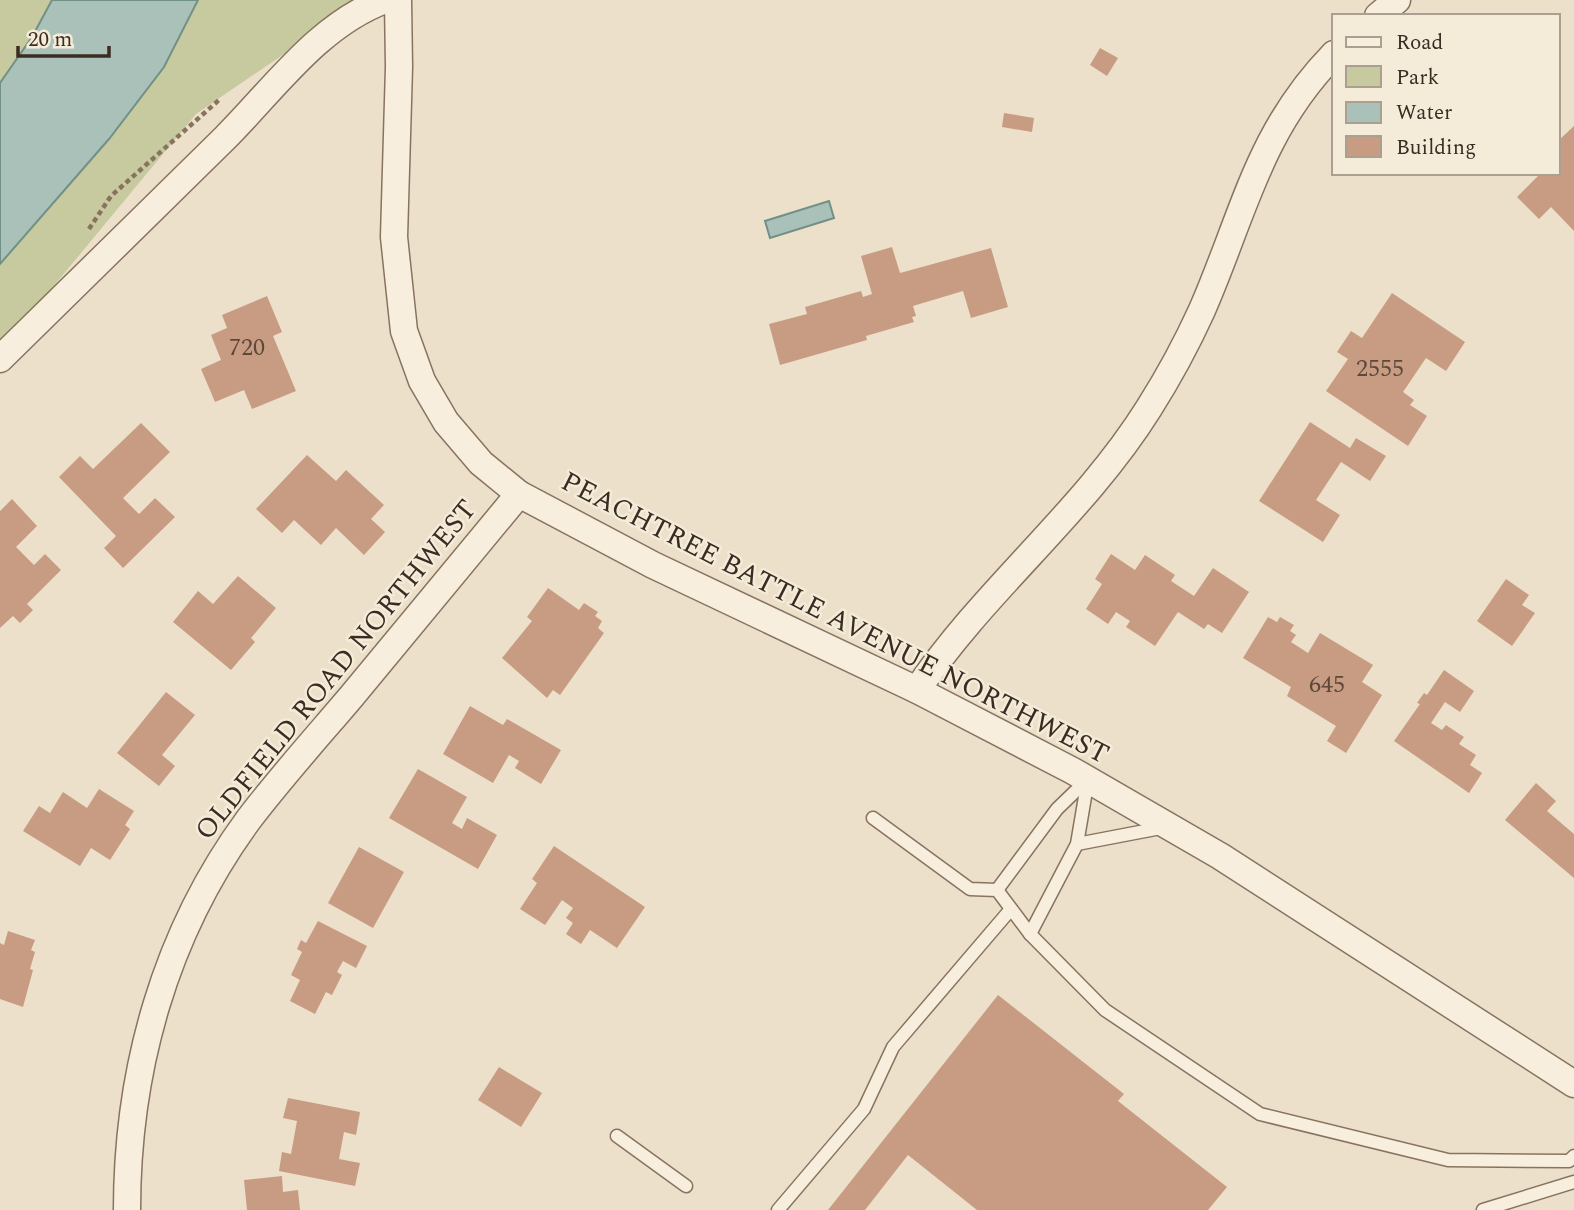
<svg xmlns="http://www.w3.org/2000/svg" width="1574" height="1210" viewBox="0 0 1574 1210" font-family="Spectral,serif">
  <style>
    .green { fill: #c7ca9e }
    .water { fill: #aac1b9; stroke: #719086; stroke-width: 2 }
    .building { fill: #c89c83 }
    .lines { fill: none; stroke-linecap: round; stroke-linejoin: round }
    .lane-casing { stroke: #88735f; stroke-width: 15 }
    .street-casing { stroke: #88735f; stroke-width: 29 }
    .path { stroke: #88735f; stroke-width: 4.5; stroke-dasharray: 5 3.5; stroke-linecap: butt }
    .lane { stroke: #f7eedd; stroke-width: 12 }
    .street { stroke: #f7eedd; stroke-width: 26 }
    .labels { text-anchor: middle; dominant-baseline: central; stroke-width: 5; stroke-linejoin: round; paint-order: stroke }
    .number-label { font-size: 24px; fill: #5e483a }
    .street-label { font-size: 28px; fill: #3a2c22; stroke: #f4ebd9 }
  </style>
  <rect width="100%" height="100%" fill="#ece0ca"/>
  <!-- green -->
  <path class="green" d="M0,0H363L196,114L0,351Z"/>
  <!-- water -->
  <g class="water">
    <path d="M52,0H198L164,67L109,139L0,264V83L32,37Z"/>
    <path d="M829,201L834,218L770,238L765,221Z"/>
  </g>
  <!-- building -->
  <g class="building">
    <path d="M1100,48L1118,58L1107,76L1090,65Z"/>
    <path d="M1004,113L1034,118L1032,132L1002,127Z"/>
    <path d="M1574,126V231L1551,207L1539,219L1517,197L1541,173H1558V141Z"/>
    <path d="M892,247L900,273L991,248L1008,307L971,318L963,291L913,306L916,316L912,317L914,322L866,336L867,340L780,365L769,324L807,314L805,307L861,291L863,297L872,294L861,256Z"/>
    <path d="M1392,293L1465,342L1446,371L1426,358L1403,392L1414,400L1410,405L1427,416L1408,446L1326,391L1348,359L1337,352L1351,331L1362,338Z"/>
    <path d="M267,296L282,332L273,336L296,391L252,409L244,390L215,402L201,369L221,360L211,335L227,328L222,315Z"/>
    <path d="M1310,422L1350,448L1356,438L1386,456L1370,481L1341,462L1316,500L1340,515L1323,542L1259,501Z"/>
    <path d="M141,423L170,452L123,498L139,514L155,498L175,517L123,568L104,548L116,536L59,477L80,456L93,469Z"/>
    <path d="M307,455L336,481L346,470L384,505L371,519L385,532L364,555L336,528L321,545L294,520L282,533L256,509Z"/>
    <path d="M12,499L37,526L16,547L34,565L45,554L61,570L27,604L33,610L20,623L13,616L0,628V511Z"/>
    <path d="M1111,554L1135,570L1145,555L1175,575L1171,581L1194,596L1213,568L1249,592L1222,633L1208,624L1204,629L1178,612L1155,646L1126,627L1130,621L1116,612L1108,624L1086,609L1102,584L1095,579Z"/>
    <path d="M238,576L276,608L251,638L255,642L231,670L173,622L198,591L213,604Z"/>
    <path d="M1506,579L1529,595L1522,605L1535,613L1512,646L1477,621Z"/>
    <path d="M548,588L579,610L584,603L598,612L595,616L602,621L598,628L604,633L560,695L553,690L547,698L502,658L532,621L527,617Z"/>
    <path d="M1268,617L1277,622L1280,617L1294,625L1290,631L1296,635L1291,642L1308,653L1320,633L1373,665L1362,682L1382,695L1346,753L1327,741L1336,726L1287,696L1291,687L1243,658Z"/>
    <path d="M1444,670L1474,691L1460,712L1445,702L1431,723L1442,730L1446,725L1464,737L1459,744L1476,755L1470,765L1482,773L1469,793L1394,741L1420,704L1417,703L1424,693L1427,695Z"/>
    <path d="M166,692L195,715L162,755L175,766L159,786L117,753Z"/>
    <path d="M470,706L503,725L507,719L561,750L541,784L515,768L519,761L509,755L493,783L443,754Z"/>
    <path d="M418,769L467,797L452,823L462,829L467,818L497,835L478,869L389,818Z"/>
    <path d="M1536,783L1556,801L1547,811L1574,834V878L1505,820Z"/>
    <path d="M99,789L134,811L125,825L130,829L110,860L91,848L80,866L23,831L39,806L50,813L63,792L87,808Z"/>
    <path d="M554,846L645,907L617,948L590,930L581,944L566,934L573,923L566,918L573,908L562,900L545,925L520,909L537,883L532,879Z"/>
    <path d="M359,847L404,872L373,928L328,903Z"/>
    <path d="M318,921L367,946L356,968L343,961L337,972L342,975L332,995L326,992L315,1014L290,1001L300,980L291,975L302,952L297,949L301,940L306,943Z"/>
    <path d="M8,931L35,940L31,950L35,952L30,969L33,970L23,1007L0,999V943L4,945Z"/>
    <path d="M998,995L1124,1094L1118,1101L1227,1187L1208,1210H977L908,1155L865,1210H828Z"/>
    <path d="M499,1067L542,1093L521,1127L478,1100Z"/>
    <path d="M288,1098L360,1112L356,1135L344,1132L339,1159L360,1163L355,1186L279,1171L282,1152L291,1154L297,1121L283,1118Z"/>
    <path d="M282,1176L283,1192L298,1190L300,1210H247L244,1180Z"/>
  </g>
  <g class="lines">
    <defs>
      <g id="lane">
        <path d="M873,818L970,889L997,890L1030,934L1105,1010L1260,1114L1448,1160L1569,1161L1574,1156"/>
        <path d="M1077,844L1166,827"/>
        <path d="M997,890L1057,809L1087,780"/>
        <path d="M1030,934L1077,844L1088,779"/>
        <path d="M617,1136L686,1186"/>
        <path d="M778,1210L864,1109L893,1047L1011,909"/>
        <path d="M1483,1210L1574,1182"/>
      </g>
      <g id="street">
        <path d="M398,0L399,67L394,237L404,331L422,381L446,422L481,463L519,494L653,565L917,690L1073,771L1220,856L1574,1084"/>
        <path d="M1378,16L1397,0"/>
        <path d="M0,359C75,285 150,212 225,138C274,89 318,25 385,0"/>
        <path d="M917,690C985,589 1084,512 1149,408C1168,378 1187,343 1202,310C1244,214 1258,132 1334,54"/>
        <path d="M127,1210C127,1070 165,933 249,819C281,777 317,737 351,697C407,629 463,561 519,494"/>
      </g>
    </defs>
    <!-- lane casing -->
    <use href="#lane" class="lane-casing"/>
    <!-- street casing -->
    <use href="#street" class="street-casing"/>
    <!-- path -->
    <path class="path" d="M89,229L111,196L219,100"/>
    <!-- lane -->
    <use href="#lane" class="lane"/>
    <!-- street -->
    <use href="#street" class="street"/>
  </g>
  <g class="labels">
    <!-- number labels -->
    <g class="number-label">
      <text x="247" y="348">720</text>
      <text x="1380" y="369">2555</text>
      <text x="1327" y="685">645</text>
    </g>
    <!-- street labels -->
    <g class="street-label">
      <text transform="translate(835 618) rotate(27)">PEACHTREE BATTLE AVENUE NORTHWEST</text>
      <text transform="translate(336 670) rotate(-51)">OLDFIELD ROAD NORTHWEST</text>
    </g>
  </g>
  <!-- legend -->
  <rect x="1332" y="14" width="228" height="161" fill="#f4ebd9" stroke="#aa9f90" stroke-width="2"/>
  <rect x="1346" y="37" width="35" height="10" fill="#f7eedd" stroke="#aa9f90" stroke-width="2"/>
  <text x="1396" y="49" font-size="21" fill="#3a2c22">Road</text>
  <rect x="1346" y="66" width="35" height="21" fill="#c7ca9e" stroke="#aa9f90" stroke-width="2"/>
  <text x="1396" y="84" font-size="21" fill="#3a2c22">Park</text>
  <rect x="1346" y="102" width="35" height="21" fill="#aac1b9" stroke="#aa9f90" stroke-width="2"/>
  <text x="1396" y="119" font-size="21" fill="#3a2c22">Water</text>
  <rect x="1346" y="136" width="35" height="21" fill="#c89c83" stroke="#aa9f90" stroke-width="2"/>
  <text x="1396" y="154" font-size="21" fill="#3a2c22">Building</text>
  <!-- scale -->
  <path d="M18 46v10h91v-10" fill="none" stroke="#3a2c22" stroke-width="3.5"/>
  <text x="28" y="46" font-size="21" fill="#3a2c22" stroke="#f4ebd9" stroke-width="5" paint-order="stroke">20 m</text>
</svg>
